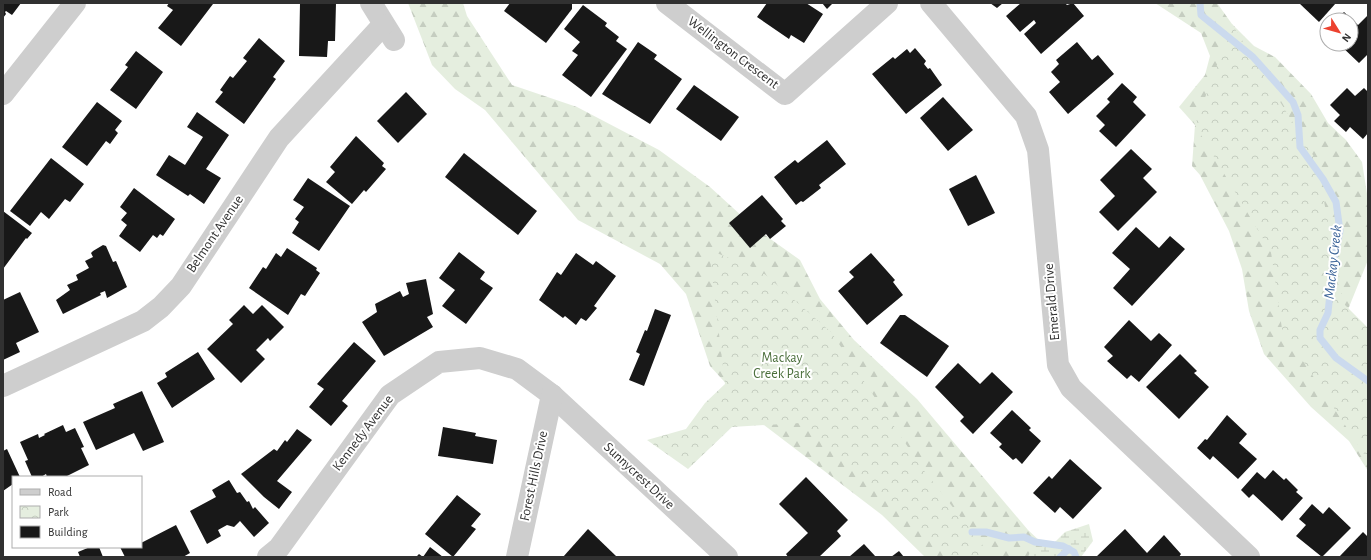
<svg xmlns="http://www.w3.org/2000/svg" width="1371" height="560" viewBox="0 0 1371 560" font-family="'Alegreya Sans',sans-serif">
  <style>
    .forest { fill: url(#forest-firs) }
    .wetland { fill: url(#wetland-marsh) }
    .park { fill: url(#park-crowns) }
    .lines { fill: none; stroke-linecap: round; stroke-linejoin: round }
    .stream { stroke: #cbdaee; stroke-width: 7 }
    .building { fill: #181818 }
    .minor { stroke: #cecece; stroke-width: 22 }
    .labels { text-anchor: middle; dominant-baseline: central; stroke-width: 4; stroke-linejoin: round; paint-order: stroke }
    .street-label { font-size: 14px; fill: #313131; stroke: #fff }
    .park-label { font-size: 14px; fill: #4b6f3c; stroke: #fff }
    .water-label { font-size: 15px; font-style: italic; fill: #3b6398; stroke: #fff }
  </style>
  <defs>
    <pattern id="forest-firs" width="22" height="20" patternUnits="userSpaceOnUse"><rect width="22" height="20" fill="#e5eedf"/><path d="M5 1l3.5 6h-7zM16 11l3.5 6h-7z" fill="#c5cdc0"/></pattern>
    <pattern id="wetland-marsh" width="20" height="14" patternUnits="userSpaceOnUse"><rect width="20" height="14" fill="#e5eedf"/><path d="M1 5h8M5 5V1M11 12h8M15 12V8" fill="none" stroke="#c5cdc0"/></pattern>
    <pattern id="park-crowns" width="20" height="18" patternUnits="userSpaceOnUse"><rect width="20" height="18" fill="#e5eedf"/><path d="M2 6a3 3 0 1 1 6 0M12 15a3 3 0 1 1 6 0" fill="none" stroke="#c5cdc0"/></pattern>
  </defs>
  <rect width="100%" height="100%" fill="#fff"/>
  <!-- forest -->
  <g class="forest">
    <path d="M408,3H463L467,16L512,85L577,107L659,150L710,187L755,228L800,260L820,299L854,340L917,399L1028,530L1057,557H925L882,515L764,425L710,366L686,294L660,264L578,220L485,110L455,89L432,65Z"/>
    <path d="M1155,3H1217L1232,24L1254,46L1275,57L1311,94L1328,123L1346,140L1362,162L1368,200V260L1343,322L1368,354V471L1349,441L1311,407L1264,354L1249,311L1242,269L1229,231L1200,175L1192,166L1195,125L1179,107L1205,75L1210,56L1201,33Z"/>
  </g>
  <!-- wetland -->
  <path class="wetland" d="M1089,524L1093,541L1081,557H1028L1030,552L1052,545L1065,532Z"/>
  <!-- park -->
  <g class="park">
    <path d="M1232,24L1316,160L1344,304L1368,328V460L1282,329L1271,252L1195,125Z"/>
    <path d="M709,250L760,270L831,332L922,468L992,557H952L800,423L732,427L688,469L647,440L686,429L705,403L725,384Z"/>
  </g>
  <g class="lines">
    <!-- stream -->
    <g class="stream">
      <path d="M1200,3L1201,15L1253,57L1293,102L1298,115L1300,147L1323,179L1336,202L1340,231L1333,263L1328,313L1320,330V338L1336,358L1368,381"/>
      <path d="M972,532H986L1009,538L1024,537L1035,542L1063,546L1074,552L1076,557"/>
      <path d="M1060,557L1069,549"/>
    </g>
  </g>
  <!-- building -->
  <g class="building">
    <path d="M3,3H21L12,15L6,11L5,12L6,14L3,18Z"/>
    <path d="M169,3L213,4L181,46L158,28L173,10L167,6Z"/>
    <path d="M300,3H336L335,41H328L327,57L299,56Z"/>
    <path d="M510,3H572V9L546,43L504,11Z"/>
    <path d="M767,3H806L823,14L804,43L791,35L789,39L757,17Z"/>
    <path d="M822,3H833L827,9Z"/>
    <path d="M990,3H1003L997,8Z"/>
    <path d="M1021,3H1065L1067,5L1073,3L1084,16L1041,54L1024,34L1036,23L1034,20L1020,32L1006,16Z"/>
    <path d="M1299,3H1336L1319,22Z"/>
    <path d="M583,5L607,23L605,26L619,37L616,41L627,49L591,97L562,75L578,55L572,51L580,42L564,29Z"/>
    <path d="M1344,12L1358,25L1368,15V54L1359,63L1339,44H1351V20H1336Z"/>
    <path d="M259,38L285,61L273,77L276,79L244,124L215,102L223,92L220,90L230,76L233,78L247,61L243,58Z"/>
    <path d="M638,42L657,55L654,59L682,79L650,124L602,94Z"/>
    <path d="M1077,42L1092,60L1098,55L1114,74L1068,114L1049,92L1060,82L1051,72L1059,64L1056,60Z"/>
    <path d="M915,48L926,61L924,64L928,69L930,68L942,85L906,114L872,74L893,57L895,59L907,49L910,53Z"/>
    <path d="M136,51L163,72L136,109L110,90L128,67L125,65Z"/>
    <path d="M1122,83L1137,97L1133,102L1146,115L1116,147L1099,131L1105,125L1096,116L1110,102L1107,99Z"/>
    <path d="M694,85L739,117L721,141L676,109Z"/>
    <path d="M1347,88L1355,96L1364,88L1368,92V133L1363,139L1350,127L1346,132L1334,121L1340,115L1330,105Z"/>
    <path d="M406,92L427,114L398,143L377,121Z"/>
    <path d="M943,97L973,130L948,151L920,118Z"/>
    <path d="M97,102L122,121L115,130L118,133L110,144L106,141L87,166L62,147Z"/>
    <path d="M197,112L229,135L206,169L221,178L204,204L190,194L188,196L156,175L169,155L185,165L203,137L187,127Z"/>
    <path d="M356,136L384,163L382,166L386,169L366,192L364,190L352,204L326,182L335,172L330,167Z"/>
    <path d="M827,140L846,164L819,185L821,188L803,202L801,201L796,205L774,177L795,160L798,163Z"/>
    <path d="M1131,149L1152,169L1143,178L1157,192L1118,231L1099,212L1115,196L1100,180Z"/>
    <path d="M464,153L537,211L518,235L445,177Z"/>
    <path d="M51,158L84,184L70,202L65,199L49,219L41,212L30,226L10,211Z"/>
    <path d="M976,175L995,213L968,226L949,189Z"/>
    <path d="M308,178L350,206L319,251L292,233L299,222L295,219L304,207L293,200Z"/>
    <path d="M134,188L175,219L163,236L160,234L157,238L153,235L140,252L119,236L127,225L121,220L127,213L120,207Z"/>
    <path d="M762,195L783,219L781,221L786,226L770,239L766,234L750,248L729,223Z"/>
    <path d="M3,211L32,233L27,239L26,238L3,269Z"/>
    <path d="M1136,227L1159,248L1170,236L1185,249L1132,306L1113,288L1130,269L1112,253Z"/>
    <path d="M103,245L106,246L113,262L116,261L127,287L107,298L105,291L100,293L101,295L63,314L56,300L70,290L67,285L78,280L76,275L89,268L85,261L93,257L91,253L93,251Z"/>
    <path d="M287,248L317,268L316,270L320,273L305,296L301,294L288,315L249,288L263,267L266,269L276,253L281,257Z"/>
    <path d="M459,252L485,272L480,279L493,288L466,324L442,306L455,290L439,278Z"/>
    <path d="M576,253L593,265L596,261L616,276L594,306L597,308L586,321L581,318L576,325L565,316L563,318L539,300L557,272L561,275Z"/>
    <path d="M871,253L895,280L893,282L903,295L867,325L838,291L854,277L849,272Z"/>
    <path d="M426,279L433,314L427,317L433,327L384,356L362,322L377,312L375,304L400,291L403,297L409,294L406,283Z"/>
    <path d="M20,292L39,332L16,343L20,352L3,360V300Z"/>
    <path d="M244,305L253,314L262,305L284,327L270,341L268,338L256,350L265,359L241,383L207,349L233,324L229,320Z"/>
    <path d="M655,309L671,315L644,386L629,380L640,354L636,352L645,330L647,331Z"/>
    <path d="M900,315H905L949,346L927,377L880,343Z"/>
    <path d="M1129,320L1151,341L1159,333L1172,345L1139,382L1131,375L1127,379L1107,361L1113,356L1104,347Z"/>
    <path d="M354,342L376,361L342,401L348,406L331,426L309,407L324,389L317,384Z"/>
    <path d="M198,352L215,379L172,408L157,383L167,377L165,373Z"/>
    <path d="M1180,354L1197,371L1194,373L1209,387L1179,419L1146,387Z"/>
    <path d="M958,363L980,384L992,372L1013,392L973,434L960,421L964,417L935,387Z"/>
    <path d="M142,391L164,442L143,451L134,433L96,450L83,422L115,408L113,404Z"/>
    <path d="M1012,410L1031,428L1029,430L1041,441L1022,464L1016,458L1013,460L999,447L1002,444L990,433Z"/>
    <path d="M1227,415L1247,434L1239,443L1257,459L1238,479L1213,456L1210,460L1197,448L1205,439L1207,440Z"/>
    <path d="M63,425L66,432L75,428L84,447L81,448L89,465L65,477H47L46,474L41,477H32L25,461L28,460L20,442L38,434L39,438L45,435L44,434Z"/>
    <path d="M443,427L476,433L475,436L497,440L493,464L438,456Z"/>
    <path d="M297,429L312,440L277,481L292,492L279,509L264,497L241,474L274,449L277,451L285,440L287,442Z"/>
    <path d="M7,449L20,477H13V484L3,491V451Z"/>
    <path d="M1070,459L1102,488L1073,519L1060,507L1055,513L1033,493L1049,476L1052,479Z"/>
    <path d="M1273,470L1284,480L1286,478L1298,490L1296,492L1303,498L1282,521L1253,494L1249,498L1241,490L1257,472L1265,479Z"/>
    <path d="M806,477L848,520L837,531L841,536L819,557H788L786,554L808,533L779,504Z"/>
    <path d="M229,480L237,493L240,492L247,502L249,501L253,509L255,507L269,523L254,537L240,521L234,527L227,525L218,530L221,536L207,544L190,511L216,497L212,490Z"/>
    <path d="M457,495L481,514L471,526L476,529L453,557L425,534Z"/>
    <path d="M1312,504L1323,514L1329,507L1351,528L1322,557L1296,536L1306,525L1299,519Z"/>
    <path d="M176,525L190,553L183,557H125L120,547H141V543Z"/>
    <path d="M588,529L616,556L615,557H563Z"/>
    <path d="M1125,529L1147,553L1164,535L1181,554L1179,557H1096Z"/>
    <path d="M1363,532L1368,537V557H1339Z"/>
    <path d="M864,544L876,557H849Z"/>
    <path d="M90,547H99L103,557H80L78,552Z"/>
    <path d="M430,547L443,557H416L419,554L423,557Z"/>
    <path d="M899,551L904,557H891Z"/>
  </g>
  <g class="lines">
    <!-- minor -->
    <g class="minor">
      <path d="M371,3L394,40"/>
      <path d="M667,3L785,94L887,3"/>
      <path d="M931,3L1026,116L1038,150L1058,365L1071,388L1249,557"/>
      <path d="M3,94L75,3"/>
      <path d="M3,386L143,321L161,307L181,286L279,138L383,25"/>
      <path d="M268,557L279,548L390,395L439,362L480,358L517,369L552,395L727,557"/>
      <path d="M517,557L552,395"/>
    </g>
  </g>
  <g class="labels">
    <!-- street labels -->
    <g class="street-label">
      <text transform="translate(733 53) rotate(37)">Wellington Crescent</text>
      <text transform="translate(215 234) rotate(-56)">Belmont Avenue</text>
      <text transform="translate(1052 302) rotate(-95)">Emerald Drive</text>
      <text transform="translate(363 433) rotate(-53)">Kennedy Avenue</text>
      <text transform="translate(534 476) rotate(-78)">Forest Hills Drive</text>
      <text transform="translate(639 476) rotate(43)">Sunnycrest Drive</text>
    </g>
    <!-- park labels -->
    <g class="park-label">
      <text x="782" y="358">Mackay<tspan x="782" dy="16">Creek Park</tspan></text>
    </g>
    <!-- water labels -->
    <g class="water-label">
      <text transform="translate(1333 262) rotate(-84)">Mackay Creek</text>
    </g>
  </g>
  <!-- border -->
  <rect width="1371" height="560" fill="none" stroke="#313131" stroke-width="8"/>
  <!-- legend -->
  <rect x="12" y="476" width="130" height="72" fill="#ffffff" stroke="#adadad"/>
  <rect x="20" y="489" width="20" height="6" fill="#cecece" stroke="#adadad"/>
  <text x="48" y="496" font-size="12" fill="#313131">Road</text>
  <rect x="20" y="506" width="20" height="12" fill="url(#park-crowns)" stroke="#adadad"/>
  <text x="48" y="516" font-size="12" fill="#313131">Park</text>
  <rect x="20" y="526" width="20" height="12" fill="#181818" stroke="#adadad"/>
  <text x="48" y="536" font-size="12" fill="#313131">Building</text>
  <!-- north arrow -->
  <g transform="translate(1339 32) rotate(127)"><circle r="19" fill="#ffffff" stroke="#adadad"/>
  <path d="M0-3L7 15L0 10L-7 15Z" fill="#ec422f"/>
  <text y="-6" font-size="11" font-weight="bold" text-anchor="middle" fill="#313131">N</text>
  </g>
</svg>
